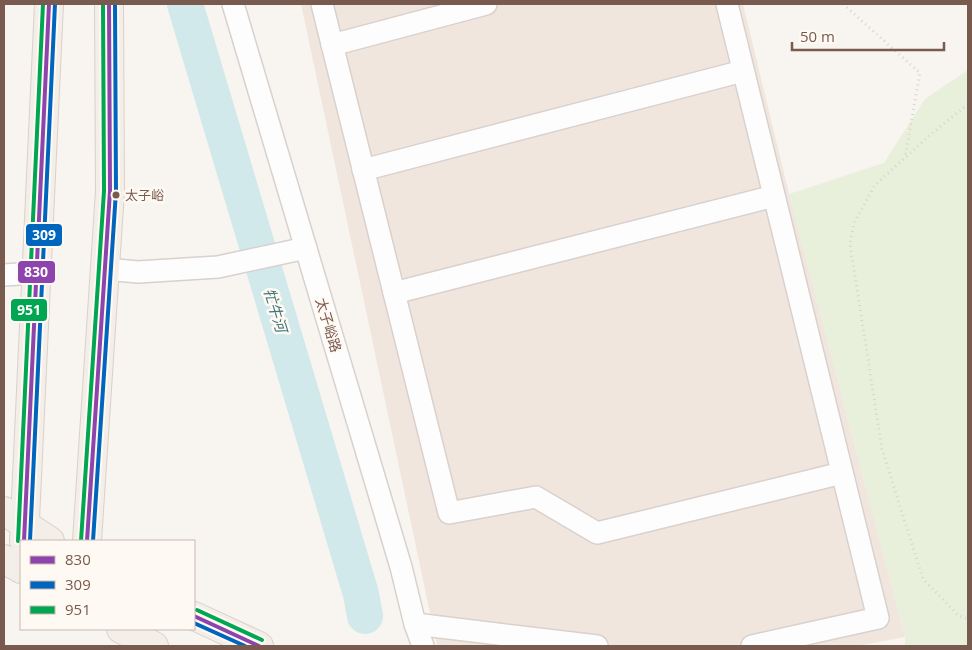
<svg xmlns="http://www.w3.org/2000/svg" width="972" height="650" viewBox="0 0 972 650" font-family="'Open Sans','Noto Sans SC',sans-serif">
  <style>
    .residential { fill: #f1e6de }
    .green { fill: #e8efdb }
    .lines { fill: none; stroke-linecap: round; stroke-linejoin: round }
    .river { stroke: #d1e9ea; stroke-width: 36 }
    .minor-casing { stroke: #d8d1cd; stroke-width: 24 }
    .primary-casing { stroke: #dad0cc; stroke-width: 30 }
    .path { stroke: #dad3d0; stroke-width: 3; stroke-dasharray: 1 4; stroke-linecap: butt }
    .minor { stroke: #fefdfd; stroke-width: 21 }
    .primary { stroke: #f3eee8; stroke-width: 28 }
    .bus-1-casing { stroke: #fff9f3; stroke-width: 8 }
    .bus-2-casing { stroke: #fff9f3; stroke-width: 8 }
    .bus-3-casing { stroke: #fff9f3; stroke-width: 8 }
    .bus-1 { stroke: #8e44ad; stroke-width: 4 }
    .bus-2 { stroke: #0065bd; stroke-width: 4 }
    .bus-3 { stroke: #00a651; stroke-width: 4 }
    .bus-dot { fill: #785a4e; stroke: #fff9f3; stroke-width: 2 }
    .labels { text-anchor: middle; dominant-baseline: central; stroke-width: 5; stroke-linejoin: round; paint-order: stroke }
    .bus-label { font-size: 13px; fill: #785a4e; stroke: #fff9f3; text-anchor: start }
    .street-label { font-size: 14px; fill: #785a4e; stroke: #fff9f3 }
    .water-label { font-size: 15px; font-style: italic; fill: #41777c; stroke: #fff9f3 }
    .line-badge { stroke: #fff9f3; stroke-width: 2 }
    .badge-label { font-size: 14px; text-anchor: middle; font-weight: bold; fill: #fff }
  </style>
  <rect width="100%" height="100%" fill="#f8f4f0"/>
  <!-- residential -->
  <path class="residential" d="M301,4H743L789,194L905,637L857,646H437Z"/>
  <!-- green -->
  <path class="green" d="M968,70V646H905V637L789,194L884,163L925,99Z"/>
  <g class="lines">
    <!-- river -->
    <path class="river" d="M185,4L361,594L365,616"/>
    <defs>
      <g id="minor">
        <path d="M233,4L401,567L415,624L423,646"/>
        <path d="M322,4L449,513L536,497L597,533L842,473"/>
        <path d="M727,4L878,618L752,646"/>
        <path d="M332,45L486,4"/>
        <path d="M363,170L743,71"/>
        <path d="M105,269L138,272L218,267L306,248"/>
        <path d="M4,275L36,273"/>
        <path d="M394,293L774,196"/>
        <path d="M415,624L597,646"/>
      </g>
      <g id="primary">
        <path d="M4,511L50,541"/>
        <path d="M24,541L49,4"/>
        <path d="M87,541L110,191L109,4"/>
        <path d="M4,559L21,569"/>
        <path d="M194,616L259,646"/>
        <path d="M121,629L154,646"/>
      </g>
    </defs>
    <!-- minor casing -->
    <use href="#minor" class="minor-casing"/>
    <!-- primary casing -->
    <use href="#primary" class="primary-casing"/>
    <!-- path -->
    <g class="path">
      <path d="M843,4L920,73L905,157"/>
      <path d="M968,104L929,136L875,185L854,223L850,244L882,449L923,579L959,616L968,619"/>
    </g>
    <!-- minor -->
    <use href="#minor" class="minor"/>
    <!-- primary -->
    <use href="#primary" class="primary"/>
    <defs>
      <g id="bus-1">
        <path d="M24,541L49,4"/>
        <path d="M87,541L110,191L109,4"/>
        <path d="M194,616L259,646"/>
      </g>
      <g id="bus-2">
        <path d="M30,541L55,4"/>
        <path d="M93,541L116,191L115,4"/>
        <path d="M194,623L245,646"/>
      </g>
      <g id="bus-3">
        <path d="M18,541L43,4"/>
        <path d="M81,541L104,191L103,4"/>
        <path d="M197,610L262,640"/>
      </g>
    </defs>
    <!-- bus-1 casing -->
    <use href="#bus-1" class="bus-1-casing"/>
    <!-- bus-2 casing -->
    <use href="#bus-2" class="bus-2-casing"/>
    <!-- bus-3 casing -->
    <use href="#bus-3" class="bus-3-casing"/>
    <!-- bus-1 -->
    <use href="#bus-1" class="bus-1"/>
    <!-- bus-2 -->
    <use href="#bus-2" class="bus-2"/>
    <!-- bus-3 -->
    <use href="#bus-3" class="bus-3"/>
  </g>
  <!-- markers -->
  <circle class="bus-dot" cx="116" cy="195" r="4.5"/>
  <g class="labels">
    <!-- bus labels -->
    <g class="bus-label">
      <text x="125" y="195">太子峪</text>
    </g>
    <!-- street labels -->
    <g class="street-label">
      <text transform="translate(329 325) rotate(73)">太子峪路</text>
    </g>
    <!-- water labels -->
    <g class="water-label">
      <text transform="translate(276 310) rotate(73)">牤牛河</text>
    </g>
  </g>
  <g class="line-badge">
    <rect x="25" y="223" width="38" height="24" rx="5" fill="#0065bd"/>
    <rect x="17" y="260" width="39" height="24" rx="5" fill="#8e44ad"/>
    <rect x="10" y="298" width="38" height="24" rx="5" fill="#00a651"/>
  </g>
  <g class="badge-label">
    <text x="44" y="240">309</text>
    <text x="36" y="277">830</text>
    <text x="29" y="315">951</text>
  </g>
  <!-- border -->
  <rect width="972" height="650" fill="none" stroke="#785a4e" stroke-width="10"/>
  <!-- legend -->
  <rect x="20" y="540" width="175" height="90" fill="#fff9f3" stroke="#c9b9b1"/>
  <rect x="30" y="556" width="25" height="8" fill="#8e44ad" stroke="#c9b9b1"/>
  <text x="65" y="565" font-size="15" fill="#785a4e">830</text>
  <rect x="30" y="581" width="25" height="8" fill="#0065bd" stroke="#c9b9b1"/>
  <text x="65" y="590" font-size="15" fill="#785a4e">309</text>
  <rect x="30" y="606" width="25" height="8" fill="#00a651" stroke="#c9b9b1"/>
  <text x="65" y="615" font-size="15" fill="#785a4e">951</text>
  <!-- scale -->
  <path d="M792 42v8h152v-8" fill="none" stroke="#785a4e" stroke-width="2.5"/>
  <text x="800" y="42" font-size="15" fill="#785a4e" stroke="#fff9f3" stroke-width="4" paint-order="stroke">50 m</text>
</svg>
